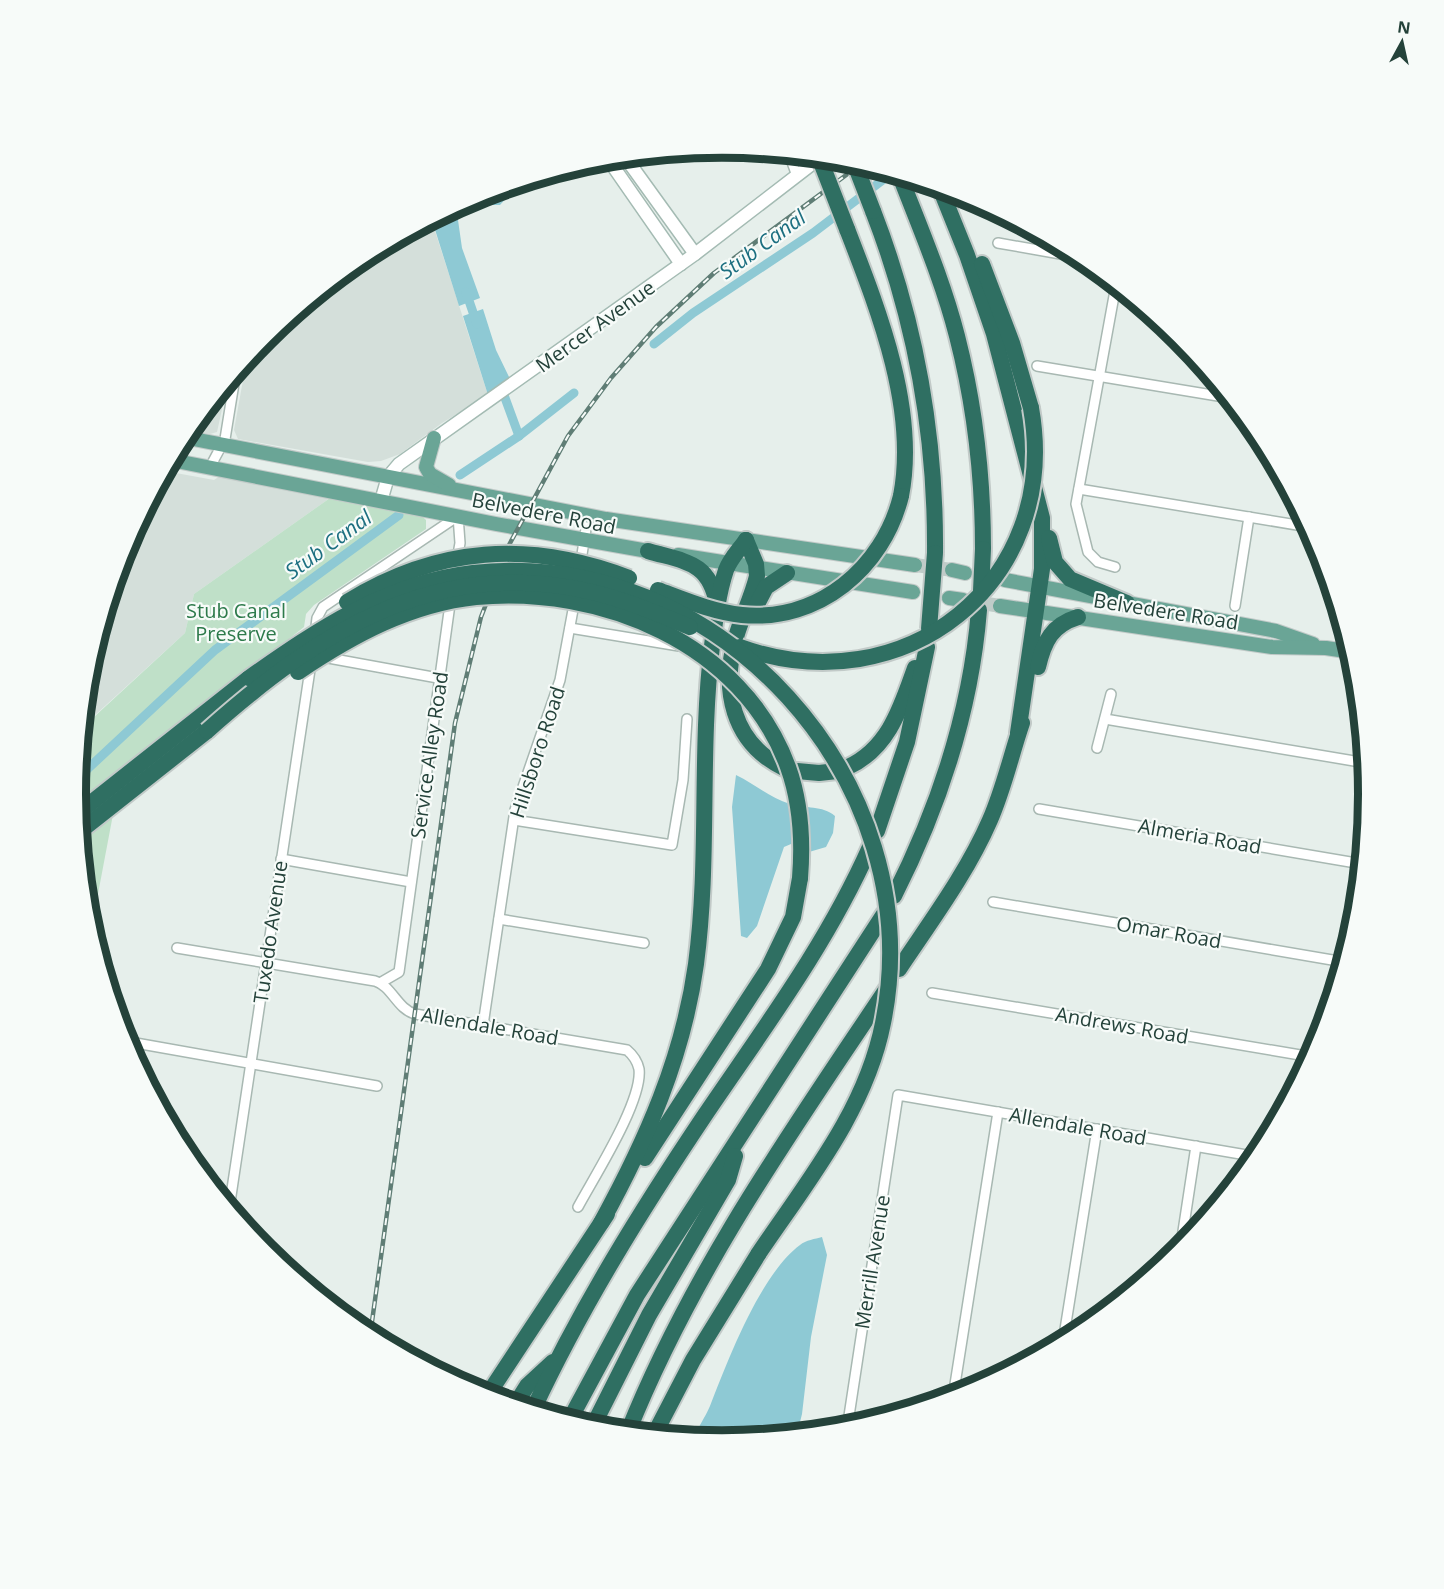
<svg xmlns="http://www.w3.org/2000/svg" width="1444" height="1589" viewBox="0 0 1444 1589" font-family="'Open Sans',sans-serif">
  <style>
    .built { fill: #d4dfda }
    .green { fill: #bfe0c8 }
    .water { fill: #8ec9d4 }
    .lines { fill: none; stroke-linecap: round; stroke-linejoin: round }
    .canal { stroke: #8ec9d4; stroke-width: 9 }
    .primary-tunnel { stroke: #bfccc8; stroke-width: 14; stroke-dasharray: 14 7; stroke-linecap: butt }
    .street-casing { stroke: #a8b8b2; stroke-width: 12 }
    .secondary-casing { stroke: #a4bbb3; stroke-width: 15 }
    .primary-casing { stroke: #c2cac8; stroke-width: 16 }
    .highway-casing { stroke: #c2cac8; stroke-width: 20 }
    .street { stroke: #fff; stroke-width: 9 }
    .secondary { stroke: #fff; stroke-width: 12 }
    .primary { stroke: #6aa596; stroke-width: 14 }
    .highway { stroke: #2f6f62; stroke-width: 16 }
    .rail-casing { stroke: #5f7d75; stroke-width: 4.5 }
    .rail { stroke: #f7fbf9; stroke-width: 2; stroke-dasharray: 7; stroke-linecap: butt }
    .highway-bridge-casing { stroke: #c2cac8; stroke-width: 20; stroke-linecap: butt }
    .highway-bridge { stroke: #2f6f62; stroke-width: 16 }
    .labels { text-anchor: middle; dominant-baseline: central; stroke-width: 4.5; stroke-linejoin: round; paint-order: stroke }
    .street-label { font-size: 20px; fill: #24423a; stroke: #f7fbf9 }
    .park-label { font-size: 20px; fill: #2d7a4b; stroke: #f7fbf9 }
    .water-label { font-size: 21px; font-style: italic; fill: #1c6f80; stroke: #f7fbf9 }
    .rim { fill: none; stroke: #24423a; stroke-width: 8 }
  </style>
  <rect width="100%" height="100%" fill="#e6efeb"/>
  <!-- built -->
  <g class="built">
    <path d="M425,223L433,225L488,395L442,423L400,454L381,461L368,462L238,439L234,430L247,358L265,337L363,256Z"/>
    <path d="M228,382L217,432L210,434L188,430Z"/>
    <path d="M165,471L214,480L220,476L330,498L194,594L185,633L82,727L88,668L124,547Z"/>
  </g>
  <!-- green -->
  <path class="green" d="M330,498L423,517L426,520V529L314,605L306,614L304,627L121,772L91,931L75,795L81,729L185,633L194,594Z"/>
  <!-- water -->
  <g class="water">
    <path d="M510,186L508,196L500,205H479L477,196Z"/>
    <path d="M456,206L462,248L480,298L459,306L432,220Z"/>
    <path d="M483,309L496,350L510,379L488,395L463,316Z"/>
    <path d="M736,775C755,784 770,798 790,804C806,809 822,805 835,816L833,833L826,847L809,852L791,844L784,847L757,926L747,938L741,936L732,807Z"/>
    <path d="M822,1237L827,1255L811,1337L802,1414L797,1434L722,1441L694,1439C698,1426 705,1418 710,1406C728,1360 760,1275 800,1245C806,1240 815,1239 822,1237Z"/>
  </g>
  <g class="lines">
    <!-- canal -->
    <g class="canal">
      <path d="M466,292L477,324"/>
      <path d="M654,344L693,313L813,233L892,173"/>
      <path d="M501,387L519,436"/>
      <path d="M460,475L519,436L574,393"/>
      <path d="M75,799L80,776L215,650L399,515"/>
    </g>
    <!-- primary-tunnel -->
    <g class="primary-tunnel">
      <path d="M915,565L952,570"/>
      <path d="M965,600L1000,606"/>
    </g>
    <defs>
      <g id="street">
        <path d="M789,154L797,176"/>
        <path d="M998,243L1083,258"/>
        <path d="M1037,366L1230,398"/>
        <path d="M210,467L225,439L236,371"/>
        <path d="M1079,489L1309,527"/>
        <path d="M580,567L588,516"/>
        <path d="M1115,567L1098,562L1088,552L1076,504L1116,285"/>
        <path d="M1235,606L1249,517"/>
        <path d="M570,628L679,646"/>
        <path d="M315,634L317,618L323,607L458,516L460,543L457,560"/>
        <path d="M323,657L438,678"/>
        <path d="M1105,719L1366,763"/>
        <path d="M1097,748L1111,694"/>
        <path d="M1039,809L1362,864"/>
        <path d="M514,820L672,845L683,780L687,719"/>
        <path d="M281,859L411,882"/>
        <path d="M993,902L1344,962"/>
        <path d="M499,919L644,943"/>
        <path d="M177,948L375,981C392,986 397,1009 415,1014L627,1050C633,1055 637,1060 639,1069C643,1101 594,1177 578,1207"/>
        <path d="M380,983L399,972L451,597"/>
        <path d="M932,993L1312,1057"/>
        <path d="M483,1025L515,810L560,680L575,599"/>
        <path d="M130,1042L377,1086"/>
        <path d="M229,1209L311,663"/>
        <path d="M1180,1251L1196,1146"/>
        <path d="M1063,1342L1097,1129"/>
        <path d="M953,1397L998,1112"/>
        <path d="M847,1429L898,1095L1258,1157"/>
      </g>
      <g id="secondary">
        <path d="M625,157L695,254"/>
        <path d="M608,159L681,264"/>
        <path d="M381,501L388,477L399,464L695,254L821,157"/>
      </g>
      <g id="primary">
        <path d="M183,437L606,519L915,565"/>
        <path d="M434,438L426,467L430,474L449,485"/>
        <path d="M171,460L496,524L659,553"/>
        <path d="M678,555L913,592"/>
        <path d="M952,570L965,573"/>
        <path d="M1005,580L1276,631L1313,644"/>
        <path d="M949,598L963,600"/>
        <path d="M1000,606L1272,647L1326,648L1352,652"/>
      </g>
      <g id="highway">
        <path d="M900,176C920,228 943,281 957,336C975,406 983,477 983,549"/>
        <path d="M940,188L967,255L994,334L1042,518V569L1018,733"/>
        <path d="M873,211C916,322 936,434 935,553"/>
        <path d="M847,229C878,309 918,409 901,496"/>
        <path d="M982,264L1012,343L1031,408"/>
        <path d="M1049,538L1055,562L1070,579L1127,603"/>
        <path d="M746,540L756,564L757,576C752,597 742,616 736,637C721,689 732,743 784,768"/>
        <path d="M648,551C685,562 709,561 717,604"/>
        <path d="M755,608L766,587L787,573"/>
        <path d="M1038,667C1044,641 1052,625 1078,617"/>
        <path d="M848,767C889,748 901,707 915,668"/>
        <path d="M797,771L819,773L837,771"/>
        <path d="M77,814L249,678"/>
        <path d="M877,831L907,742L927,647"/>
        <path d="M79,832L207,731"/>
        <path d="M894,896C939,807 971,710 979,610"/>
        <path d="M899,969C931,921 967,873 990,820C1004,788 1011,755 1022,723"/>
        <path d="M645,1158L768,969L793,917L800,878"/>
        <path d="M601,1223C646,1141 683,1058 696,964C710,859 699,752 712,646C715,621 718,594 726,570C730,559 739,550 746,540"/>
        <path d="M487,1396L607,1214"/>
        <path d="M515,1405L527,1386L553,1362"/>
        <path d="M533,1410C581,1307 642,1209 705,1115C764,1028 827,944 870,847"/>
        <path d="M569,1421L637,1295L884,914"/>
        <path d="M592,1428L649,1315L728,1180L735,1156"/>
        <path d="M628,1432C692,1272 791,1132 886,990"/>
        <path d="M654,1435L693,1360L759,1253"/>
      </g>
    </defs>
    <!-- street casing -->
    <use href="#street" class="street-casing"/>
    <!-- secondary casing -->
    <use href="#secondary" class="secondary-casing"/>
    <!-- primary casing -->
    <use href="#primary" class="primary-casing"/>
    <!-- highway casing -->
    <use href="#highway" class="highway-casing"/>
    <!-- street -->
    <use href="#street" class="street"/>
    <!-- secondary -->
    <use href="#secondary" class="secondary"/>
    <!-- primary -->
    <use href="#primary" class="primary"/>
    <!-- highway -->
    <use href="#highway" class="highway"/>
    <defs>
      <path id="rail" d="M370,1336L455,723L481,617L509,545L568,436L611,378L656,327L714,273L861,164"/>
    </defs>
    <!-- rail casing -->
    <use href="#rail" class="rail-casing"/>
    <!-- rail -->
    <use href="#rail" class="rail"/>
    <defs>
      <g id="highway-bridge">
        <path d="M819,157L847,229"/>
        <path d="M854,162L873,211"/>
        <path d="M658,590C685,600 713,612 742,615C819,622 883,568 901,496"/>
        <path d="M981,591L983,549"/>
        <path d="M347,602C438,546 529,540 629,578"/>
        <path d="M929,629L935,553"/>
        <path d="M740,647C904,706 1062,582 1031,408"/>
        <path d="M298,672C353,635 410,604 476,597C600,585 743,643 788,767C801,803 803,841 800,878"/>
        <path d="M249,678C319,629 386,583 473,573C718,545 932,783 883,1023C866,1110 807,1182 759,1253"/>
        <path d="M207,731C318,632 437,555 592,592C626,600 658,614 690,627"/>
      </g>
    </defs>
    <!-- highway-bridge casing -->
    <use href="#highway-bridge" class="highway-bridge-casing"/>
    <!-- highway-bridge -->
    <use href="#highway-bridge" class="highway-bridge"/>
  </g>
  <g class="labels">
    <!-- street labels -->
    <g class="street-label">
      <text transform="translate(595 326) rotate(-36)">Mercer Avenue</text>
      <text transform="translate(544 513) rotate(11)">Belvedere Road</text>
      <text transform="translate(1166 611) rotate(9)">Belvedere Road</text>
      <text transform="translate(537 752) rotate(-72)">Hillsboro Road</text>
      <text transform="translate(429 755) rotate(-82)">Service Alley Road</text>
      <text transform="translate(1200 836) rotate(10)">Almeria Road</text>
      <text transform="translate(270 932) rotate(-82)">Tuxedo Avenue</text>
      <text transform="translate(1169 932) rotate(10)">Omar Road</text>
      <text transform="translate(1122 1025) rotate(10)">Andrews Road</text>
      <text transform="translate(490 1026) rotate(10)">Allendale Road</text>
      <text transform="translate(1078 1126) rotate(10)">Allendale Road</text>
      <text transform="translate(872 1262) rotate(-81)">Merrill Avenue</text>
    </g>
    <!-- park labels -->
    <g class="park-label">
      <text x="236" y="610">Stub Canal<tspan x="236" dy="23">Preserve</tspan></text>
    </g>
    <!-- water labels -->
    <g class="water-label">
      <text transform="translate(762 244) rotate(-36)">Stub Canal</text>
      <text transform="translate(328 544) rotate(-36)">Stub Canal</text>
    </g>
  </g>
  <!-- crop -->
  <path d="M0 0H1444V1589H0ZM86 794a636 636 0 1 1 1272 0a636 636 0 1 1-1272 0Z" fill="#f7fbf9" fill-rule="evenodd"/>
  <path class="rim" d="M86 794a636 636 0 1 1 1272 0a636 636 0 1 1-1272 0Z"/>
  <!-- north arrow -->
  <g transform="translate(1402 42) rotate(8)" stroke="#f7fbf9" stroke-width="4.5" paint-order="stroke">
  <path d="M0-4.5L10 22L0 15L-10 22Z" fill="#24423a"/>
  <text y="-9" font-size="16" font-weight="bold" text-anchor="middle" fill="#24423a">N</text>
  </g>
</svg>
